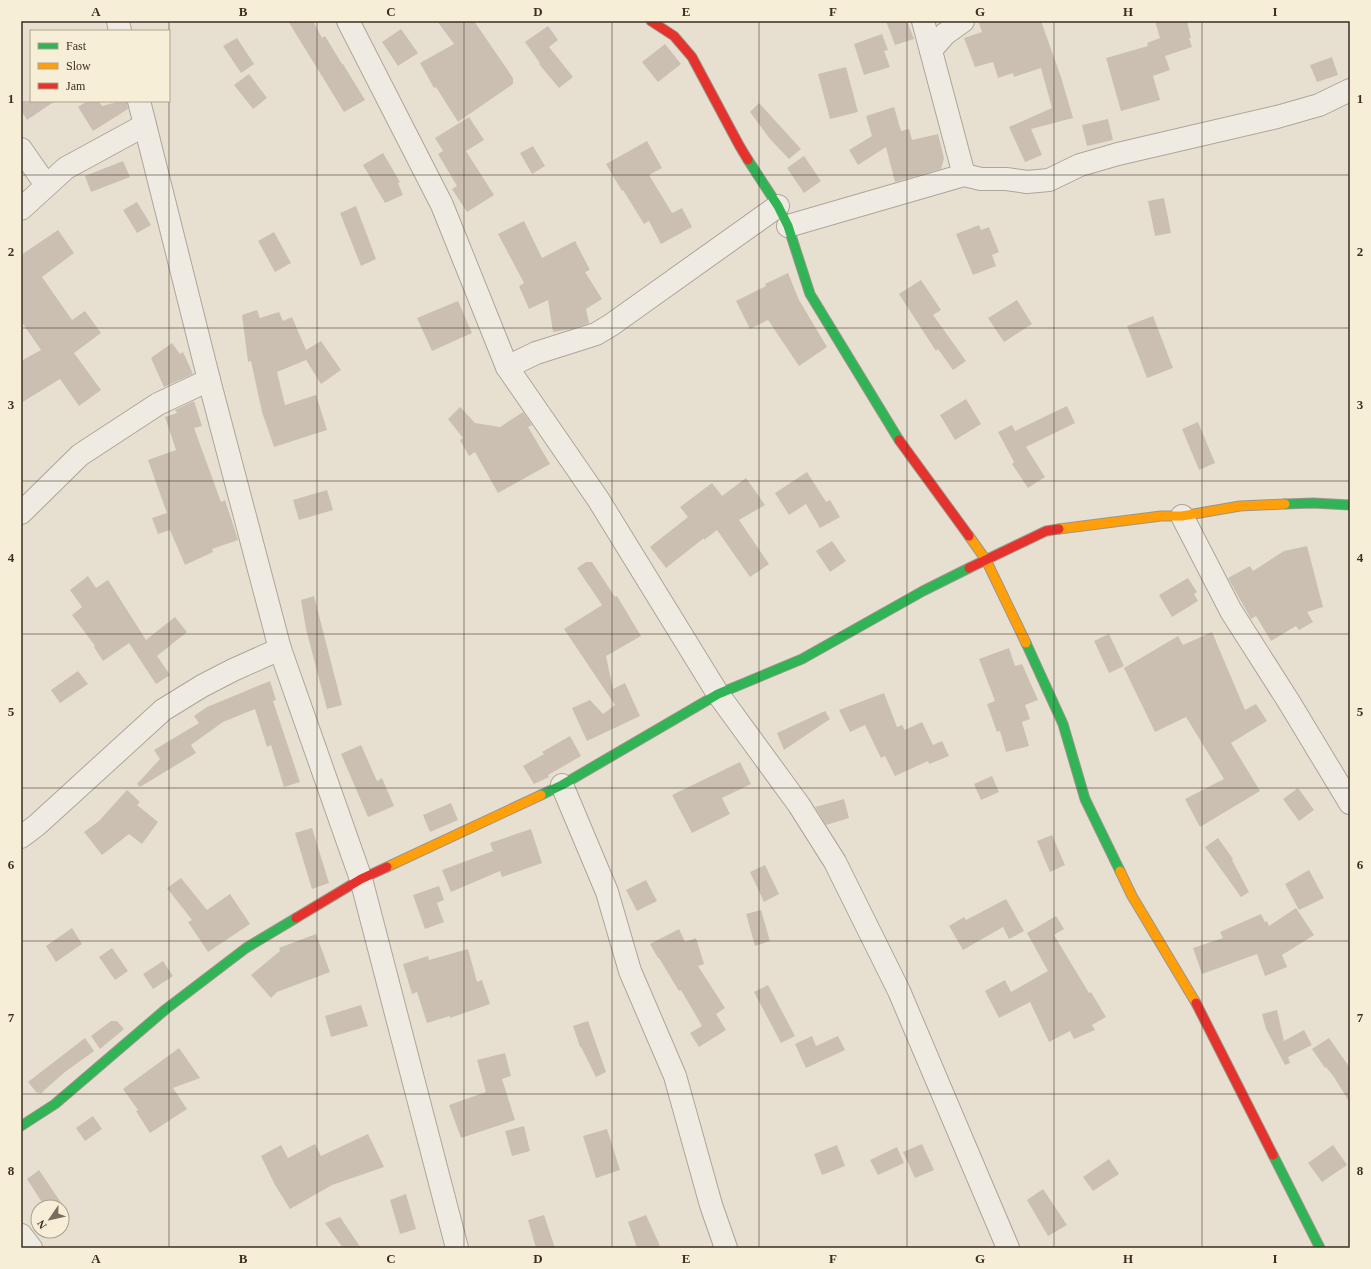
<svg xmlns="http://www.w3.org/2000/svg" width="1371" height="1269" viewBox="0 0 1371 1269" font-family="Georgia,serif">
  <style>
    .building { fill: #cbbfb2 }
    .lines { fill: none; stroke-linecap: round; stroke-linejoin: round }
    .street-casing { stroke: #ada599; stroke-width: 24 }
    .fast-casing { stroke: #9c958a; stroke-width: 11 }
    .slow-casing { stroke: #9c958a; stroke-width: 11 }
    .jam-casing { stroke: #9c958a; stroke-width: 11 }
    .street { stroke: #efebe3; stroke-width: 22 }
    .fast { stroke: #30b455; stroke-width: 9 }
    .slow { stroke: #ff9f0a; stroke-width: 9 }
    .jam { stroke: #e5322d; stroke-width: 9 }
    .grid { fill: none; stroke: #3d2e20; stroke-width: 1; stroke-opacity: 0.55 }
    .neatline { fill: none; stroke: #3d2e20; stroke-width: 1.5 }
    .grid-label { font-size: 13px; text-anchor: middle; font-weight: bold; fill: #3d2e20 }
  </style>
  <rect width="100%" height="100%" fill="#e7e0d1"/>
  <!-- building -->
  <g class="building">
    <path d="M288,21H313L322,38L325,36L342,64H343L365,100L344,112Z"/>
    <path d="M437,21H474L513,78V84L458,122L436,87L434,88L420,63L454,44Z"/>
    <path d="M886,21H907L914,39L895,45Z"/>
    <path d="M978,21H1041L1061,77L1073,118L1031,129L1042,155L1025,162L1009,127L1052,108L1041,68L1014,77L1013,73L998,78L993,62L975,67L964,38L982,32Z"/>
    <path d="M1155,21H1187L1191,38H1189L1192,47L1165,56L1170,70L1153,76L1160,100L1121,111L1106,58L1148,46L1147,43L1160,38Z"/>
    <path d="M548,26L558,40L549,47L573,77L559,88L539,64L540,63L525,42Z"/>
    <path d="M401,29L418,53L398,66L382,42Z"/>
    <path d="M882,34L888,50L884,51L890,67L864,75L854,44Z"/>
    <path d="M237,38L254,64L241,73L223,46Z"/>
    <path d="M665,44L681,64L658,82L642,62Z"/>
    <path d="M1332,57L1338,75L1317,82L1310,65Z"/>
    <path d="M846,67L858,112L830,119L818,74Z"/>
    <path d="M249,74L267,98L253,109L234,85Z"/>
    <path d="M21,101H55L27,120L21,110Z"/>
    <path d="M87,101H99L102,106L121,101H127L128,109L93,131L78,107Z"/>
    <path d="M759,103L801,149L789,159L770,139L750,112Z"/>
    <path d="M894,107L901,131L909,129L912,140L938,134L944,158L941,169L895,182L886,147L858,165L849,150L872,136L866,116Z"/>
    <path d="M469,117L484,140L466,151L494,195L467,212L452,189L457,186L438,154L443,151L435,138Z"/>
    <path d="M1108,119L1113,140L1087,146L1082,125Z"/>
    <path d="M647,141L662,168L649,175L672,213L682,208L692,227L661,244L649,221L644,224L623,190L622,191L606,164Z"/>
    <path d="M533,146L545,166L532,174L520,153Z"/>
    <path d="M383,153L400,182L398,183L403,195L385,203L363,165Z"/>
    <path d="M804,156L821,181L804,193L787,168Z"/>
    <path d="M123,161L130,177L91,192L85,176Z"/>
    <path d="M1164,198L1171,233L1155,236L1148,201Z"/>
    <path d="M137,202L151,225L137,233L123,210Z"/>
    <path d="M356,206L376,259L361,266L340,213Z"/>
    <path d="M524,221L542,258L575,241L590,270L585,272L602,299L586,309L589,323L572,329L553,332L548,300L529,309L519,286L524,283L498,234Z"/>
    <path d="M979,225L981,230L989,227L999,252L992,255L996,266L973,275L956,234Z"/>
    <path d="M58,230L74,253L42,277L72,320L85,311L101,333L74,353L101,390L79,406L60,379L21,403V361L41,350L21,321V255Z"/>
    <path d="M274,232L291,263L275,272L258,241Z"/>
    <path d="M788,273L799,300L827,347L799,366L768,320L750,329L736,301L766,286L765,284Z"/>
    <path d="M921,280L941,310L933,315L966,361L953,370L938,349L936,351L899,294Z"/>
    <path d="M1017,300L1032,324L1004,342L988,318Z"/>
    <path d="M458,301L472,333L432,351L417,318Z"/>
    <path d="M257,310L260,318L279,312L283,321L292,317L306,350L321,341L341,370L321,384L306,360L277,372L285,405L316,395L327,430L274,447L262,412L251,361L248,362L242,315Z"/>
    <path d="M1153,316L1173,368L1147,378L1127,326Z"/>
    <path d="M172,343L180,354L183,352L193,374L164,387L151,358Z"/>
    <path d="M966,399L981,424L955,440L940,415Z"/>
    <path d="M194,401L202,426L194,428L221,502L225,500L238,540L212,549L213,552L185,565L170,530L158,534L152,518L167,513L148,460L176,450L165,417L177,413L175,410Z"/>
    <path d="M1067,406L1075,423L1026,447L1045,477L1028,488L1012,464L1014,462L998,432L1012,425L1015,431Z"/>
    <path d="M460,407L475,423L500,427L523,412L532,425L528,427L550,464L498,493L475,452L469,456L460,440L463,438L448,419Z"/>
    <path d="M1198,422L1215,463L1199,470L1182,429Z"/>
    <path d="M807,472L826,502L830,500L840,517L820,528L806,504L789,515L775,493Z"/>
    <path d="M746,478L765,505L739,520L769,564L750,577L717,530L704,540V538L666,568L650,547L688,517L680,507L712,483L722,496Z"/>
    <path d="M327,490L333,510L299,520L293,500Z"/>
    <path d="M832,541L846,561L830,572L816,551Z"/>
    <path d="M1307,546L1323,607L1307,612L1313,622L1299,630L1296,626L1271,641L1256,616L1251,619L1228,578L1250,566L1253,571L1284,551Z"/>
    <path d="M586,562H592L615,597L617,596L641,636L606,656L613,689L625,683L640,716L587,741L572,708L590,700L603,714L615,705L564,629L602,605L577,568Z"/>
    <path d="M88,576L96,588L108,580L146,640L175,617L187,632L157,656L170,675L156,684L129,643L103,661L94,647L95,646L72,615L82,607L70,590Z"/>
    <path d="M1188,578L1197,592L1194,594L1198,601L1172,617L1159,595Z"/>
    <path d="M314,596L342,705L327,709L306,629L301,600Z"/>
    <path d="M1212,632L1245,710L1256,704L1267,721L1231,743L1260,791L1200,827L1185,799L1224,779L1186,717L1155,732L1124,668L1178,636L1183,645Z"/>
    <path d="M1109,634L1124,666L1109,673L1094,641Z"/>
    <path d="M1009,648L1015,666L1022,664L1038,700L1025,705L1030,719L1022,722L1029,746L1006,752L1000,731L997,732L987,704L995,701L979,659Z"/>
    <path d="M78,671L88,684L60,703L51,690Z"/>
    <path d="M270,681L276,700L273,701L300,782L284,787L271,745L267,747L255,709L223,722L191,745L196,753L140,787L137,784L160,759L154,750L199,723L194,716L207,707Z"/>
    <path d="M884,693L897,727L902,725L905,730L922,722L933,745L942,741L949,756L929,764L928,761L895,776L885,756L881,758L865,725L850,732L839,710Z"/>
    <path d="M825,711L830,719L784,750L777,733Z"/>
    <path d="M570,736L581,756L548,775L549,777L534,784L523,766L544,754L542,752Z"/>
    <path d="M361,745L377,781L382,778L394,806L368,817L341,754Z"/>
    <path d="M740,762L751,784L722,798L730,814L692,833L672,795Z"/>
    <path d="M992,776L999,792L981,800L974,784Z"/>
    <path d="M1298,788L1314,810L1299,821L1283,799Z"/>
    <path d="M127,790L140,802L137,805L158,822L142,844L129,834L102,855L84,832L99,821Z"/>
    <path d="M844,799L849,818L826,825L815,807Z"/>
    <path d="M451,803L458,820L430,832L423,815Z"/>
    <path d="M312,828L329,883L312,889L295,833Z"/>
    <path d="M531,829L542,863L502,877L500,871L451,892L442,870L493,851L490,843Z"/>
    <path d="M1052,835L1065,865L1050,872L1037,841Z"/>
    <path d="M1218,838L1233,859L1232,860L1249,892L1241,897L1205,847Z"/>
    <path d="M765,865L779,894L764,902L750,872Z"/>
    <path d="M1309,870L1324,898L1299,910L1285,884Z"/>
    <path d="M181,878L207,910L230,894L250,924L208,952L188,922L192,920L167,888Z"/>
    <path d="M646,880L657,901L637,911L626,890Z"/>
    <path d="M439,886L444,900L437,903L444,922L425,929L413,895Z"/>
    <path d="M1006,899L1024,931L1009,939L1003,927L963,950L949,926L964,917L966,920Z"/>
    <path d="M1296,908L1314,935L1282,955L1287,967L1265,976L1257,954L1202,974L1193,948L1223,938L1220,932L1261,914L1265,922L1267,921L1269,926Z"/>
    <path d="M761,910L770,941L755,946L746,914Z"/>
    <path d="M1056,916L1064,929L1054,935L1089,993L1091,992L1106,1017L1092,1025L1095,1030L1074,1039L1070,1031L1049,1042L1030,1002L999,1018L985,991L1005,980L1011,992L1048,971L1027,933Z"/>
    <path d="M72,928L82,944L56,962L46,946Z"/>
    <path d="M679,929L685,942L696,938L704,964L698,966L725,1008L716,1014L726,1030L699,1047L690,1033L702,1026L681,990L679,991L659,958H658L650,944Z"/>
    <path d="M316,934L330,972L277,992L271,998L251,975L280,951L279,948Z"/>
    <path d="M112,948L128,971L115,980L99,957Z"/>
    <path d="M468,949L477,982L482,980L490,1004L450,1018V1016L427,1023L417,992L412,994L403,964L428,956L429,960Z"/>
    <path d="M163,961L173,976L153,989L143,974Z"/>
    <path d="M768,985L795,1036L781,1043L754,992Z"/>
    <path d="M361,1005L368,1026L331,1037L325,1016Z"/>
    <path d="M1277,1010L1284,1041L1304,1030L1312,1045L1288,1057L1290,1063L1285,1065L1266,1029L1262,1014Z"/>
    <path d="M111,1021H117L124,1029L100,1049L91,1036Z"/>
    <path d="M588,1021L606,1072L596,1077L581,1047H580L573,1026Z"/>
    <path d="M812,1036L816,1046L838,1036L845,1050L806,1068L795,1044Z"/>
    <path d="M85,1038L94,1051L65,1072L40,1094L38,1092L37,1093L28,1082Z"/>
    <path d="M1329,1038L1350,1068V1103L1334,1077L1326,1067L1325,1068L1312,1049Z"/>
    <path d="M179,1048L200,1078L173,1088L187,1109L150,1133L136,1111L138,1110L123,1089Z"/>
    <path d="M505,1053L511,1076L502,1079L515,1120L461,1138L449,1105L486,1092L477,1060Z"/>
    <path d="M93,1116L102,1129L85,1141L76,1128Z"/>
    <path d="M524,1126L530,1151L512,1156L505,1131Z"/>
    <path d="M607,1129L620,1170L596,1178L583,1136Z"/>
    <path d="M368,1134L384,1167L332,1185L290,1209L275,1185L261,1156L281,1145L288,1158L315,1144L321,1156Z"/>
    <path d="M922,1144L934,1170L915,1178L903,1152Z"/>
    <path d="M837,1145L845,1166L822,1175L814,1154Z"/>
    <path d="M1333,1145L1347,1165L1322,1182L1308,1163Z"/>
    <path d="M897,1147L904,1163L878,1175L870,1160Z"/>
    <path d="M1109,1159L1119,1174L1093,1191L1083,1177Z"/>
    <path d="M39,1170L64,1207H45L27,1179Z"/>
    <path d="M1043,1189L1067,1225L1048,1236L1027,1200Z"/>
    <path d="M406,1194L416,1229L400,1234L390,1200Z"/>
    <path d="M544,1215L555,1248H536L528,1220Z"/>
    <path d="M646,1215L661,1248H637L628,1222Z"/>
    <path d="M340,1217L361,1248H343L325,1223Z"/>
  </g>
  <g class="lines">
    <defs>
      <g id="street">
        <path d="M118,21L120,31"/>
        <path d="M348,21L442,205L507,367L598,499L718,694L799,805L835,862L899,991L1008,1248"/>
        <path d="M923,21L964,175"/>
        <path d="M931,50L945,34L963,21"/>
        <path d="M139,101L209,380L280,649L361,879L457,1248"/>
        <path d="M21,149L46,185"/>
        <path d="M21,209L66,168L145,125"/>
        <path d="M788,226L964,175L981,179H1006L1027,182L1049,180L1080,165L1118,154L1277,117L1319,105L1350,90"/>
        <path d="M507,367L536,353L596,334L611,325L778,206"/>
        <path d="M21,513L80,455L158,404L209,380"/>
        <path d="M1182,516L1231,611L1289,702L1350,803"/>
        <path d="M562,785L607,892L630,971L675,1076L711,1205L726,1248"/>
        <path d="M21,837L37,825L163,710L202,686L233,670L280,649"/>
        <path d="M21,1235L31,1248"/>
      </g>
      <g id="fast">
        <path d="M748,160L778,206L788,226L810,294L899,440"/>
        <path d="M1285,504L1313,503L1350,505"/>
        <path d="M1026,643L1063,724L1085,799L1120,871"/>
        <path d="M541,795L562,785L718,694L802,659L923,591L969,568"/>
        <path d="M21,1126L55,1104L166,1009L246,948L296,918"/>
        <path d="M1273,1155L1320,1248"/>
      </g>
      <g id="slow">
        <path d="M1059,529L1161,516H1182L1240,506L1285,504"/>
        <path d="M969,536L986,560L1026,643"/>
        <path d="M387,867L541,795"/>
        <path d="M1120,871L1132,896L1196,1003"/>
      </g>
      <g id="jam">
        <path d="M651,21L674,36L692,57L739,145L748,160"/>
        <path d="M899,440L969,536"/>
        <path d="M969,568L1046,531L1059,529"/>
        <path d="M296,918L361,879L387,867"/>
        <path d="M1196,1003L1273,1155"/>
      </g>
    </defs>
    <!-- street casing -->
    <use href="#street" class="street-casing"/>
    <!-- fast casing -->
    <use href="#fast" class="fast-casing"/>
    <!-- slow casing -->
    <use href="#slow" class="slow-casing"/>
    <!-- jam casing -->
    <use href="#jam" class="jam-casing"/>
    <!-- street -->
    <use href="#street" class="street"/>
    <!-- fast -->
    <use href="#fast" class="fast"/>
    <!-- slow -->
    <use href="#slow" class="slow"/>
    <!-- jam -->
    <use href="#jam" class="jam"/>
  </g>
  <!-- grid -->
  <path class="grid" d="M169,21V1248M317,21V1248M464,21V1248M612,21V1248M759,21V1248M907,21V1248M1054,21V1248M1202,21V1248M21,175H1350M21,328H1350M21,481H1350M21,634H1350M21,788H1350M21,941H1350M21,1094H1350"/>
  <!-- border -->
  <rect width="1371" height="1269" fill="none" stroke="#f7eed8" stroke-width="44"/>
  <!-- legend -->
  <rect x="30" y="30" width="140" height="72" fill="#f7eed8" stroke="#ada18e"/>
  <rect x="38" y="43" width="20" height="6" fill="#30b455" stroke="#ada18e"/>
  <text x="66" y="50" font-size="12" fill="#3d2e20">Fast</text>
  <rect x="38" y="63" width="20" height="6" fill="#ff9f0a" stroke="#ada18e"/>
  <text x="66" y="70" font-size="12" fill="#3d2e20">Slow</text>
  <rect x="38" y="83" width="20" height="6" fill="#e5322d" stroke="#ada18e"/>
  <text x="66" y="90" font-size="12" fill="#3d2e20">Jam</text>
  <!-- north arrow -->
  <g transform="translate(50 1219) rotate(236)"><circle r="19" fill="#f7eed8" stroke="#ada18e"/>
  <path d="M0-3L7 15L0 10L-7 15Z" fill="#786c5e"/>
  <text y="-6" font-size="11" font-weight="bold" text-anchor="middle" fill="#3d2e20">N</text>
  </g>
  <rect x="22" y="22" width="1327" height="1225" class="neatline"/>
  <g class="grid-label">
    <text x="96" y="16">A</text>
    <text x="243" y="16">B</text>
    <text x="391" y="16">C</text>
    <text x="538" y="16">D</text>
    <text x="686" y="16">E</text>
    <text x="833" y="16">F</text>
    <text x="980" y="16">G</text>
    <text x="1128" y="16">H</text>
    <text x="1275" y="16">I</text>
    <text x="11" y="103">1</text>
    <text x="1360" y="103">1</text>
    <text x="11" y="256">2</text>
    <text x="1360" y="256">2</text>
    <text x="11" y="409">3</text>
    <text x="1360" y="409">3</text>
    <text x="11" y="562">4</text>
    <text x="1360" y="562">4</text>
    <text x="11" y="716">5</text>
    <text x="1360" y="716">5</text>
    <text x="11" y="869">6</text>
    <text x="1360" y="869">6</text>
    <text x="11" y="1022">7</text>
    <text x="1360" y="1022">7</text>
    <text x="11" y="1175">8</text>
    <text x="1360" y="1175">8</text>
    <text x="96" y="1263">A</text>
    <text x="243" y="1263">B</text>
    <text x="391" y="1263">C</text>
    <text x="538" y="1263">D</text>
    <text x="686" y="1263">E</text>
    <text x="833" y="1263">F</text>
    <text x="980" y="1263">G</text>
    <text x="1128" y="1263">H</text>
    <text x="1275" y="1263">I</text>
  </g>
</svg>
